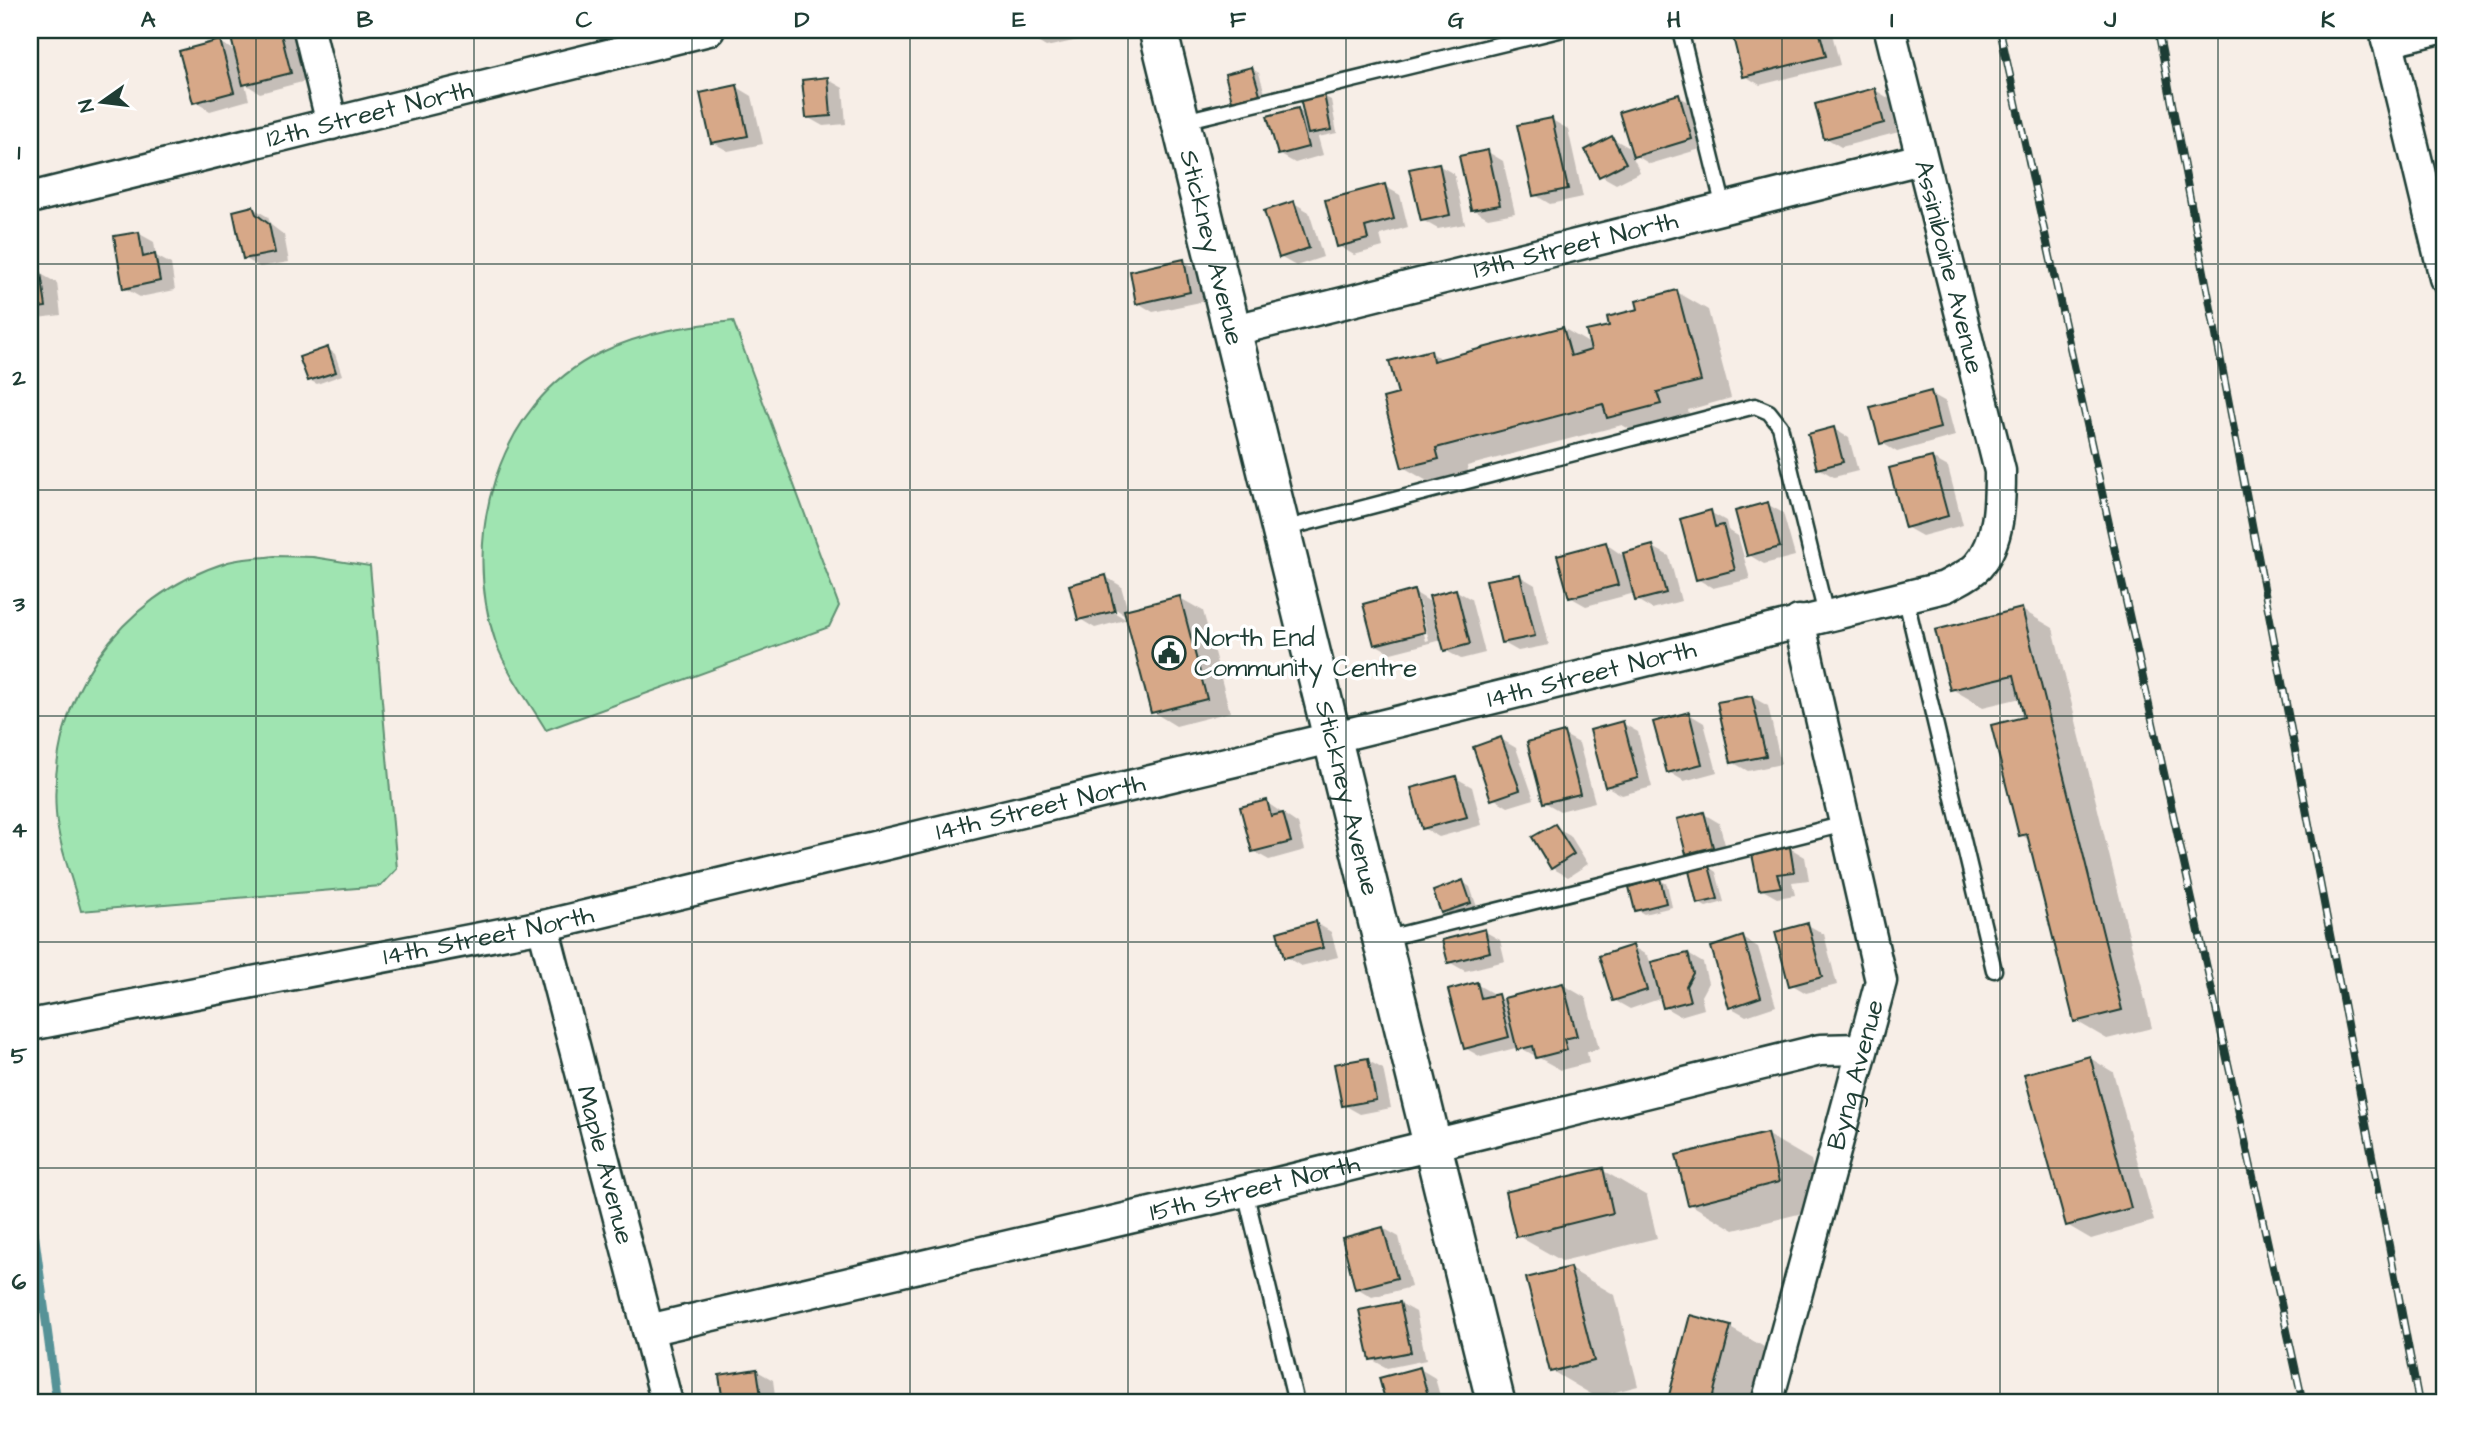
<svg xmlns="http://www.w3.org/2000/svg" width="2475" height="1433" viewBox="0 0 2475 1433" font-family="'Architects Daughter',sans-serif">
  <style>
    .green { fill: #9fe4b1; stroke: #5f9072; stroke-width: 2 }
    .shadow { fill: #0003; fill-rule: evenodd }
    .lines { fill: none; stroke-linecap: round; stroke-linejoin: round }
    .stream { stroke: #569297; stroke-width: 9 }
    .building { fill: #d7a888; stroke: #1f3d34; stroke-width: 2 }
    .service-casing { stroke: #1f3d34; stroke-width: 19 }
    .minor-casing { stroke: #1f3d34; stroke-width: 35 }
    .tertiary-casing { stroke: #1f3d34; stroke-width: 42 }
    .service { stroke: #fff; stroke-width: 14 }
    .minor { stroke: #fff; stroke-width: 30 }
    .tertiary { stroke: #fff; stroke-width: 37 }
    .rail-casing { stroke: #1f3d34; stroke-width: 8 }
    .rail { stroke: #fff; stroke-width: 5; stroke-dasharray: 16; stroke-linecap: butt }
    .grid { fill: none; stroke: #1f3d34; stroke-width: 2; stroke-opacity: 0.55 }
    .labels { text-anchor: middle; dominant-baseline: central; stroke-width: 7; stroke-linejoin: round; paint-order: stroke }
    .street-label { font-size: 26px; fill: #1f3d34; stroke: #fff }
    .poi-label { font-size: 26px; fill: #1f3d34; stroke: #fff; text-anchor: start }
    .neatline { fill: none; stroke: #1f3d34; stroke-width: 2.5 }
    .grid-label { font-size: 23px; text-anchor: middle; font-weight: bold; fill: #1f3d34 }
  </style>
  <rect width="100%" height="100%" fill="#f7eee7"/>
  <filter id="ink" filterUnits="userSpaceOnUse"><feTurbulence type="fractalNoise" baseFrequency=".0143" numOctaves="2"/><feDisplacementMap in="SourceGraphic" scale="14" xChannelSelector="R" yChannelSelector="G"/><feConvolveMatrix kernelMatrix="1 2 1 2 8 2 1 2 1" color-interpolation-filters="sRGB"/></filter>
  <g filter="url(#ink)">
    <!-- green -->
    <g class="green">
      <path d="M733,321L839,606L829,627L546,730C530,703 507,673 496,643C460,540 496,403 600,353C643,332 686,326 733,321Z"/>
      <path d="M275,556L313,557L370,566L397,869L381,886L81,911C73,880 58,845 56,813C48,698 118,596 228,562C243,558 260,558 275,556Z"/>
    </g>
    <!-- shadow -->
    <g class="shadow">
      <path d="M230,30H292L306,81L260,93L245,84L249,100L210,111L195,102L220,42L236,52Z"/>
      <path d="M1029,30H1114L1115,32L1046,47L1031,38Z"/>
      <path d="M1769,30H1831L1840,65L1760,85L1745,76L1735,38Z"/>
      <path d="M1252,69L1259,73L1266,97L1241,104L1234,100Z"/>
      <path d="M827,79L843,88L846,124L823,126L807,117Z"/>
      <path d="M737,87L752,96L763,144L728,151L712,142Z"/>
      <path d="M1875,90L1890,99L1899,132L1841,147L1826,138Z"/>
      <path d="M1323,96L1331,100L1337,133L1318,137L1323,155L1295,163L1279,154L1298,110L1305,114Z"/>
      <path d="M1678,96L1694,105L1707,147L1650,164L1635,155Z"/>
      <path d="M1552,120L1568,129L1583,197L1550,204L1535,195Z"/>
      <path d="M1612,138L1628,147L1640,172L1616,184L1600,175Z"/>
      <path d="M1488,152L1503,161L1515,213L1488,218L1472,209Z"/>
      <path d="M1438,165L1454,174L1465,224L1438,229L1422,220Z"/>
      <path d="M1384,186L1400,195L1408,227L1380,235L1383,247L1354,255L1339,246Z"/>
      <path d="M1294,203L1309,212L1323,257L1296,266L1280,257Z"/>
      <path d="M253,208L268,217L271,225L284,235L289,262L260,267L244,258Z"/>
      <path d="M138,233L154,242L156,256L171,264L175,290L140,297L124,288Z"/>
      <path d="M1184,261L1199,270L1205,301L1153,312L1138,303Z"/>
      <path d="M41,274L57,283L61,315L30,319V276Z"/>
      <path d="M1677,292L1708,310L1731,398L1688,410L1691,422L1640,435L1622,425L1467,466L1469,476L1434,485L1403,467L1400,395L1430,352L1443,360L1563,328L1592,345L1611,327Z"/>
      <path d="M328,349L335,354L342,375L317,384L309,380Z"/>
      <path d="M1930,393L1946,402L1955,436L1897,452L1882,443Z"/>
      <path d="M1834,429L1849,438L1858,471L1834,477L1818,468Z"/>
      <path d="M1932,458L1948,467L1963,525L1922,536L1906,527Z"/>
      <path d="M1767,504L1783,513L1795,556L1764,564L1749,555Z"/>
      <path d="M1710,512L1726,521L1728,530L1738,536L1750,579L1713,588L1697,579Z"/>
      <path d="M1606,544L1622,555L1653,547L1669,556L1681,601L1652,609L1637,600L1635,593L1586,606L1570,597Z"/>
      <path d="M1520,576L1535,585L1549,645L1518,651L1502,642Z"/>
      <path d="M1106,577L1121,586L1128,611L1180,598L1203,611L1230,712L1176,726L1153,712L1128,619L1095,628L1080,619ZM1109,605L1127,616V620L1107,608Z"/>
      <path d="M1455,590L1471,599L1485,653L1461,659L1445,650L1442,640L1391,653L1375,644L1414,592L1432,603ZM1415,602H1419L1429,640L1426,641Z"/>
      <path d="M2022,610L2053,628L2152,1028L2107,1039L2076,1021L2031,841L2021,835L2026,718L2021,698L1983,707L1952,689Z"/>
      <path d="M1752,697L1768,706L1781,764L1748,771L1732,762Z"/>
      <path d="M1689,714L1704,723L1717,772L1684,781L1669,772Z"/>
      <path d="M1622,723L1638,732L1652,787L1622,795L1606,786Z"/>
      <path d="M1563,734L1579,743L1595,802L1560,811L1544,802Z"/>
      <path d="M1501,739L1516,748L1534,799L1508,807L1493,798Z"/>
      <path d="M1456,778L1472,787L1482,825L1439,837L1423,828Z"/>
      <path d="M1266,802L1298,824L1305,850L1269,860L1253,851Z"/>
      <path d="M1704,814L1719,823L1728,855L1703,862L1688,853Z"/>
      <path d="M1554,826L1570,835L1588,864L1568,877L1552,868Z"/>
      <path d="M1790,848L1805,857L1809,880L1792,882L1795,895L1777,898L1761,889Z"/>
      <path d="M1709,867L1716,872L1724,902L1706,907L1699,903Z"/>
      <path d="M1660,880L1667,884L1672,907L1644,914L1637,910Z"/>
      <path d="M1463,882L1470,887L1477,907L1449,916L1442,912Z"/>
      <path d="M1316,923L1331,932L1338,957L1301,966L1286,957Z"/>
      <path d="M1808,925L1824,934L1837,985L1806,993L1791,984Z"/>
      <path d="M1484,931L1500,940L1505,961L1465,971L1449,962Z"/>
      <path d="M1743,938L1758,947L1776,1006L1746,1016L1730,1007Z"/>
      <path d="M1633,947L1648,956L1651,964L1688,954L1703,963L1708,983L1701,996L1704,1009L1680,1016L1664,1007L1662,998L1630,1009L1614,1000Z"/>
      <path d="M1476,984L1492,993L1493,997L1504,1000L1562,984L1586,998L1599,1049L1587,1052L1589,1063L1561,1070L1519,1047L1481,1057L1465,1048Z"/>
      <path d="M2090,1058L2113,1072L2154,1221L2091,1239L2067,1225Z"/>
      <path d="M1367,1060L1383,1069L1391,1108L1360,1114L1344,1105Z"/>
      <path d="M1766,1134L1811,1160L1823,1208L1734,1230L1690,1204Z"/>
      <path d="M1602,1170L1647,1196L1657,1238L1562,1261L1518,1236Z"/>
      <path d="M1383,1228L1399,1237L1411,1287L1372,1297L1357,1288Z"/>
      <path d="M1570,1269L1615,1295L1638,1386L1596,1397L1552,1371Z"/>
      <path d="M1400,1303L1416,1312L1426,1360L1387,1368L1371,1359Z"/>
      <path d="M1691,1318L1730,1328L1775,1353L1762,1403H1669Z"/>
      <path d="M1420,1369L1435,1378L1442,1403H1387L1381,1379Z"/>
      <path d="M757,1371L773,1380L776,1403H725L721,1376Z"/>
    </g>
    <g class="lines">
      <!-- stream -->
      <path class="stream" d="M33,1224L57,1403"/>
    </g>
    <!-- building -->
    <g class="building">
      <path d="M229,30H280L291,73L243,85Z"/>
      <path d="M1027,30H1072L1029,40Z"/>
      <path d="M1762,30H1819L1826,56L1743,77L1733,37Z"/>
      <path d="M220,40L234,92L193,103L179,51Z"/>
      <path d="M1252,67L1260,94L1232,101L1225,74Z"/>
      <path d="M828,77L831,116L806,118L802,80Z"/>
      <path d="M737,85L748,136L711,143L700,93Z"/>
      <path d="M1875,88L1884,123L1824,139L1815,104Z"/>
      <path d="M1324,94L1331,130L1308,134L1300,98Z"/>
      <path d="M1679,94L1692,139L1633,157L1619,112Z"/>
      <path d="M1298,108L1308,147L1278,155L1267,116Z"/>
      <path d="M1552,118L1568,189L1533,196L1517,125Z"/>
      <path d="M1612,136L1626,163L1599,177L1585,150Z"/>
      <path d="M1488,150L1500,205L1471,210L1459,156Z"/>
      <path d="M1439,163L1450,215L1421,221L1409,169Z"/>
      <path d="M1385,184L1394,219L1365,227L1368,239L1337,247L1325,200Z"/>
      <path d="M1294,201L1309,248L1279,258L1264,211Z"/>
      <path d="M253,206L256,214L269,224L275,253L243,259L233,211Z"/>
      <path d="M139,232L143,257L155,254L160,281L123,289L114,236Z"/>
      <path d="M1184,259L1190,292L1136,304L1130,271Z"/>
      <path d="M41,273L46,307L30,309V274Z"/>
      <path d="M1677,290L1701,381L1657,392L1661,404L1607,418L1603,404L1436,448L1439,459L1402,468L1383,398L1398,394L1389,361L1431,350L1433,361L1563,327L1571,356L1591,350L1586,331L1609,326L1607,317L1638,309L1636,301Z"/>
      <path d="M328,347L336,372L308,381L299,357Z"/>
      <path d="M1931,391L1940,428L1880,444L1870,407Z"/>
      <path d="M1834,427L1843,462L1817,469L1808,434Z"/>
      <path d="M1932,457L1948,516L1905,528L1889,468Z"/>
      <path d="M1768,502L1780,547L1747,556L1735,511Z"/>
      <path d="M1711,510L1715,527L1723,525L1735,570L1696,580L1680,519Z"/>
      <path d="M1606,542L1618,585L1569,598L1557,555Z"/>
      <path d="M1653,545L1666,593L1635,601L1623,553Z"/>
      <path d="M1520,574L1535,636L1501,643L1486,580Z"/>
      <path d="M1106,575L1115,611L1078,620L1069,585Z"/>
      <path d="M1456,589L1470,644L1444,651L1429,596Z"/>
      <path d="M1414,590L1425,632L1374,645L1363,604Z"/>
      <path d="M1180,596L1207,699L1151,713L1124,610Z"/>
      <path d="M2022,608L2122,1010L2074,1022L2027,834L2019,836L1991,725L2024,717L2014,675L1950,690L1935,630Z"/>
      <path d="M1752,696L1766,756L1731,763L1717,702Z"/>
      <path d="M1689,712L1702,764L1667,773L1653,722Z"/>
      <path d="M1623,721L1638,778L1605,787L1590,730Z"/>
      <path d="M1564,732L1580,794L1543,803L1527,742Z"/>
      <path d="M1501,737L1520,790L1491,800L1473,747Z"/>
      <path d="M1456,776L1467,817L1422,829L1411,788Z"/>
      <path d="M1267,800L1271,816L1283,813L1291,842L1252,852L1240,807Z"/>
      <path d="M1704,812L1713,847L1686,854L1677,819Z"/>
      <path d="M1555,824L1574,854L1551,869L1532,837Z"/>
      <path d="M1790,847L1794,872L1777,874L1781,887L1759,890L1752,854Z"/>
      <path d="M1709,866L1718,899L1697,904L1689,871Z"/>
      <path d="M1660,878L1666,903L1635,911L1629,887Z"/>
      <path d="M1463,880L1471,903L1441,913L1433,891Z"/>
      <path d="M1316,921L1323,948L1284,958L1277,932Z"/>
      <path d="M1808,923L1822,977L1789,986L1775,932Z"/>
      <path d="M1485,929L1490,952L1448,963L1442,940Z"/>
      <path d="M1743,936L1761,997L1729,1008L1711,947Z"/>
      <path d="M1633,945L1647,990L1613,1001L1599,956Z"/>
      <path d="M1688,953L1693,973L1686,986L1690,1001L1663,1008L1651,962Z"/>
      <path d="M1477,982L1481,998L1498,994L1509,1037L1464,1049L1448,990Z"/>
      <path d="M1563,983L1577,1036L1564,1039L1567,1050L1536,1058L1533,1046L1517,1050L1504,998Z"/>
      <path d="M2090,1056L2131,1208L2066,1226L2024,1074Z"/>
      <path d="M1368,1058L1376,1100L1342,1106L1334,1064Z"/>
      <path d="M1767,1133L1779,1182L1688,1205L1676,1155Z"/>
      <path d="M1603,1168L1613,1213L1516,1237L1505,1192Z"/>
      <path d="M1383,1227L1397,1278L1355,1289L1342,1238Z"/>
      <path d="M1570,1267L1594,1361L1550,1372L1526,1278Z"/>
      <path d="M1400,1302L1411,1352L1370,1360L1359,1310Z"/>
      <path d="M1690,1315L1731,1326L1711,1403H1667Z"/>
      <path d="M1420,1367L1430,1403H1386L1379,1378Z"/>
      <path d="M757,1369L762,1403H723L719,1375Z"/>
    </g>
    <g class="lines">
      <defs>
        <g id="service">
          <path d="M1680,30L1724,208"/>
          <path d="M1180,122L1559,30"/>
          <path d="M1283,529L1755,406L1769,412L1780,426L1826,615"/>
          <path d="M1905,596L1994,970"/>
          <path d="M1383,939L1845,824"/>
          <path d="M1245,1191L1296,1403"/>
        </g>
        <g id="minor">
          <path d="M309,30L332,124"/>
          <path d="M2385,30L2445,278"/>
          <path d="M2387,41L2433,30"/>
          <path id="s1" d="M30,198L709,30"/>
          <path id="s2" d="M1231,331L1921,159"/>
          <path id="s3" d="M543,926L667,1403"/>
          <path id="s4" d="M30,1025L543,926L1331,738L1945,587C1955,581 1970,575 1978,566C2000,541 2000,502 2000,471L1890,30"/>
          <path id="s5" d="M648,1330L1245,1191L1820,1050L1862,1049"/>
          <path id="s6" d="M1767,1403L1881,981L1799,621"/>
        </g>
        <g id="tertiary">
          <path id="s7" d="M1158,30L1496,1403"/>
        </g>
      </defs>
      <!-- service casing -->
      <use href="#service" class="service-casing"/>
      <!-- minor casing -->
      <use href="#minor" class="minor-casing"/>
      <!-- tertiary casing -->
      <use href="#tertiary" class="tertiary-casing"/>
      <!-- service -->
      <use href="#service" class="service"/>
      <!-- minor -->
      <use href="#minor" class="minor"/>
      <!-- tertiary -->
      <use href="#tertiary" class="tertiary"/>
      <defs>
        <g id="rail">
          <path d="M2000,30L2303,1403"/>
          <path d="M2158,30L2419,1403"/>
        </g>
      </defs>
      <!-- rail casing -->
      <use href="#rail" class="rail-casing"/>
      <!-- rail -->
      <use href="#rail" class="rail"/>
    </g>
  </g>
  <!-- grid -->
  <path class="grid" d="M256,30V1403M474,30V1403M692,30V1403M910,30V1403M1128,30V1403M1346,30V1403M1564,30V1403M1782,30V1403M2000,30V1403M2218,30V1403M30,264H2445M30,490H2445M30,716H2445M30,942H2445M30,1168H2445"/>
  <!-- icons -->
  <defs>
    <symbol id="civic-ring" viewBox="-11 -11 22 22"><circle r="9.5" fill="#fff" stroke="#1f3d34" stroke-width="1.5"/><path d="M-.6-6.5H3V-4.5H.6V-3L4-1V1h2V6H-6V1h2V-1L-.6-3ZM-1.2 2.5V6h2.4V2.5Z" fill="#1f3d34"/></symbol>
  </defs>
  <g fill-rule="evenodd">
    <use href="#civic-ring" x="1150" y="634" width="38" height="38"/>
  </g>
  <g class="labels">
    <!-- street labels -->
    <g class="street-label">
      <text stroke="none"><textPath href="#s1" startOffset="350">12th Street North</textPath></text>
      <text stroke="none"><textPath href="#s2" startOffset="355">13th Street North</textPath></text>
      <text stroke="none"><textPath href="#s7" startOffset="224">Stickney Avenue</textPath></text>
      <text transform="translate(1949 267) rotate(76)">Assiniboine Avenue</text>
      <text stroke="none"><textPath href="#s4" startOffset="1601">14th Street North</textPath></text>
      <text stroke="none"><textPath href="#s7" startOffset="791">Stickney Avenue</textPath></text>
      <text stroke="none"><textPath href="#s4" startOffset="1034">14th Street North</textPath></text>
      <text stroke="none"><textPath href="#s4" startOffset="467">14th Street North</textPath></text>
      <text stroke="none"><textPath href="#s6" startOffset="340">Byng Avenue</textPath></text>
      <text stroke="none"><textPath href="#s3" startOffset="247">Maple Avenue</textPath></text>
      <text stroke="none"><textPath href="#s5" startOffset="623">15th Street North</textPath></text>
    </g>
    <!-- poi labels -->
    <g class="poi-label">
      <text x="1194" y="638">North End<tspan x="1194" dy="30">Community Centre</tspan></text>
    </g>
  </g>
  <!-- margin -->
  <rect width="2475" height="1433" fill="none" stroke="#fff" stroke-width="77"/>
  <!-- north arrow -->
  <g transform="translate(102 102) rotate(256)" stroke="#ffffff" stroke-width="5" paint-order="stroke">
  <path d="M0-5L12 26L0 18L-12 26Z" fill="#1f3d34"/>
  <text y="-10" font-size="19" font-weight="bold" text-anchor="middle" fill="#1f3d34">N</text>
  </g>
  <rect x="38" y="38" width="2398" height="1356" class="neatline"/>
  <g class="grid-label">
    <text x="148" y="27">A</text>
    <text x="365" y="27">B</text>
    <text x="584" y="27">C</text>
    <text x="802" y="27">D</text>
    <text x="1019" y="27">E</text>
    <text x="1238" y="27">F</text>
    <text x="1456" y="27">G</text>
    <text x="1674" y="27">H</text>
    <text x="1892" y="27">I</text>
    <text x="2110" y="27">J</text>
    <text x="2328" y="27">K</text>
    <text x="19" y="159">1</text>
    <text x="19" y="385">2</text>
    <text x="19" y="611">3</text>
    <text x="19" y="837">4</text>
    <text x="19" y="1063">5</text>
    <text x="19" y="1289">6</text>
  </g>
</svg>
